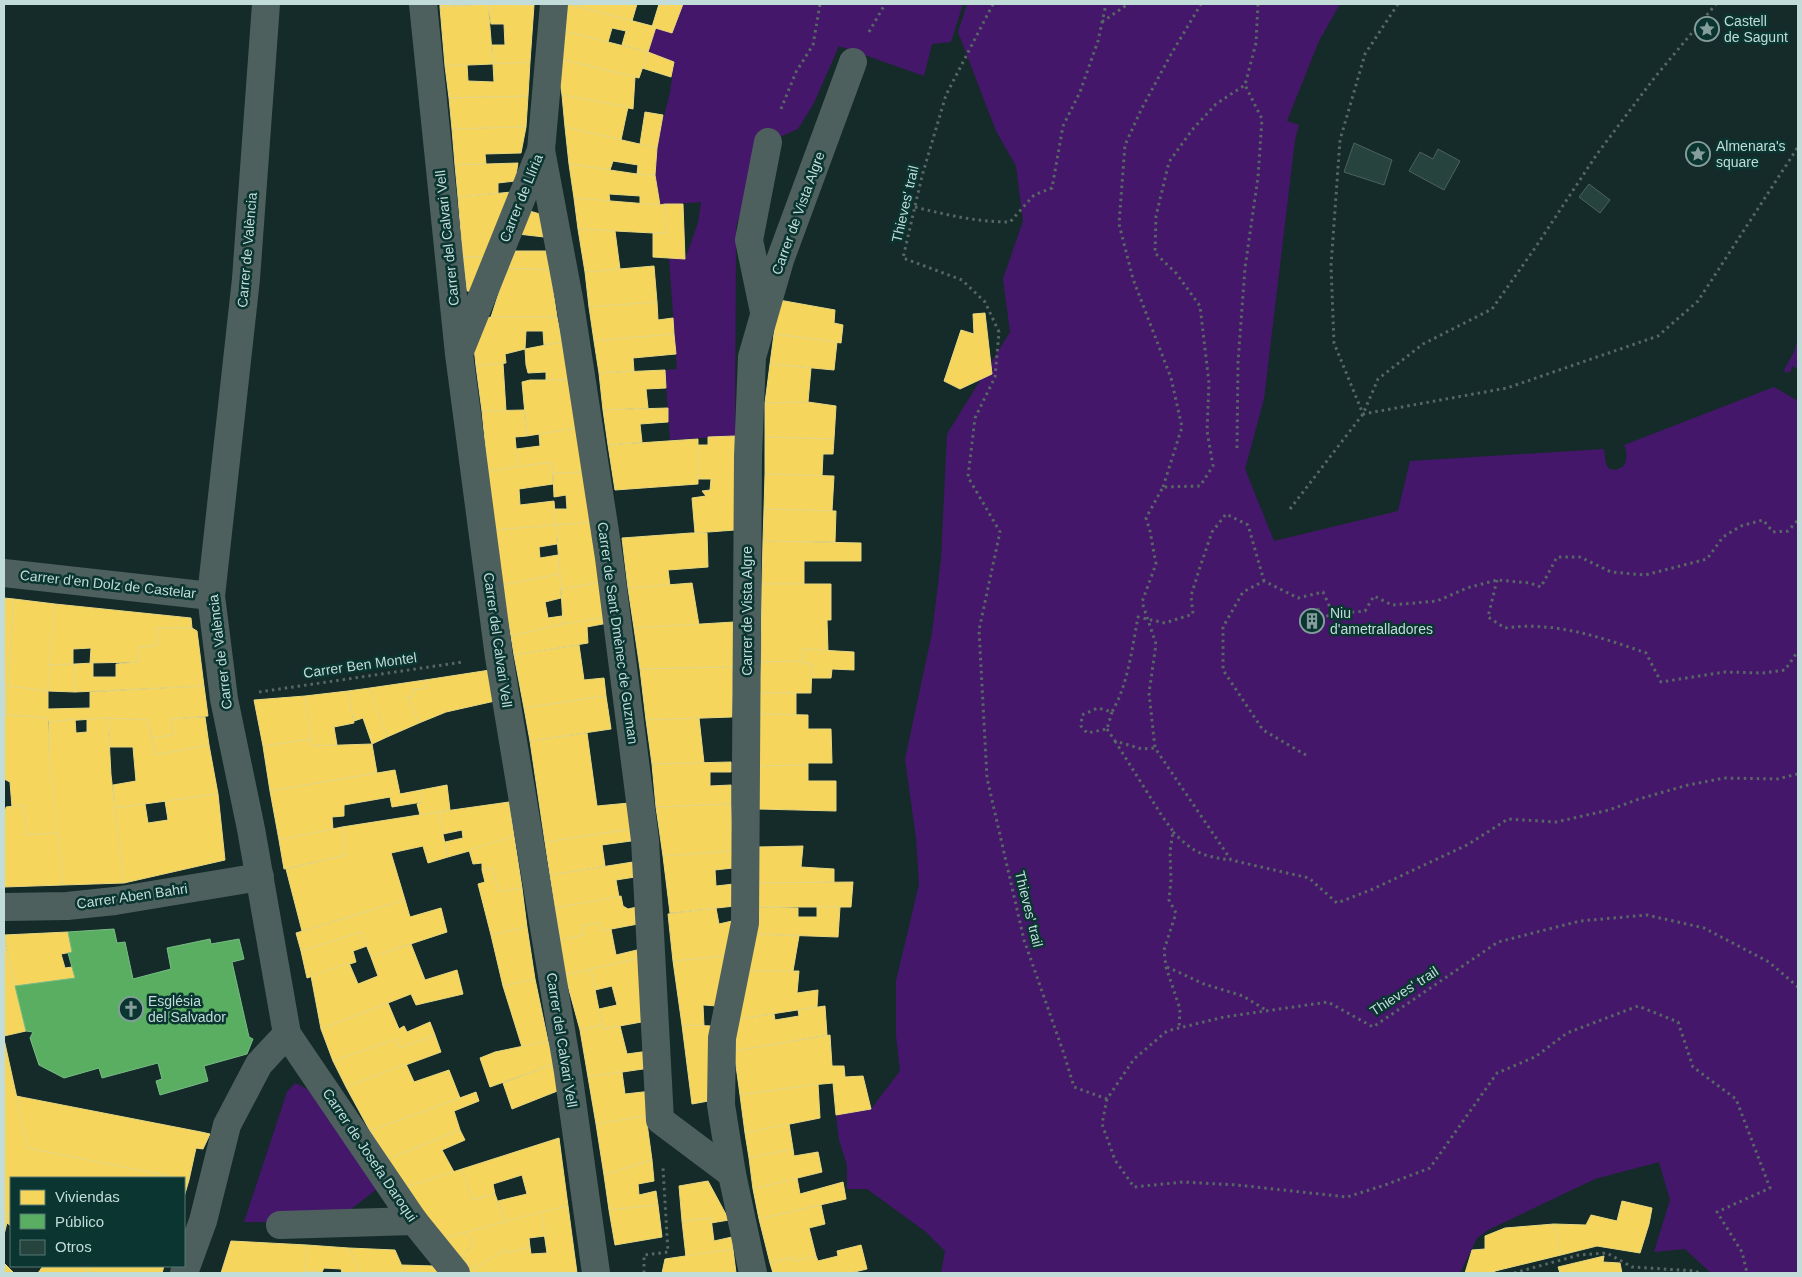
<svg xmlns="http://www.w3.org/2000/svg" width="1802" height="1277" viewBox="0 0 1802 1277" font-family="Arial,sans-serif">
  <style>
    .green { fill: #45176a }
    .homes { fill: #f6d55c; stroke: #e6d782 }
    .public { fill: #5aae61; stroke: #79bc85 }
    .building { fill: #26433d; stroke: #4e615d }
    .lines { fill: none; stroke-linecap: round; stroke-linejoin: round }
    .path { stroke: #576766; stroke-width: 3; stroke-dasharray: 2.5 4; stroke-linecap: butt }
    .street { stroke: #4d605e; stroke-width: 28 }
    .labels { text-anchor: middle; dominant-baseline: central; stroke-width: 5; stroke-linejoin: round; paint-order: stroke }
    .poi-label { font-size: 14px; fill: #c2dcd9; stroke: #0a3531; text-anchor: start }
    .street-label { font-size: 14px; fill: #c2dcd9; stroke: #0a3531 }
  </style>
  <rect width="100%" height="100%" fill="#142b29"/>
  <!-- green -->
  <g class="green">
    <path d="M683,4H963L951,42L932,44L924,76L839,46L814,103L798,129L760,146L736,227L735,436L670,440L665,370L677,369L669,258L685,259L698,223L701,202L661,205L655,175L657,148L661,128L670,93L674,62L648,52L656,27L672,33Z"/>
    <path d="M967,4H1340L1319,41L1287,121L1299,125L1295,140L1264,399L1245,469L1274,541L1398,511L1410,461L1604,449L1606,464L1609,469L1616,470L1624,466C1627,458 1628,453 1624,445L1774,387L1798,401V1273H1711L1685,1249L1654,1252L1670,1200L1659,1162L1595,1179L1488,1230L1477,1238L1460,1273H941L945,1251L926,1232L867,1189H847V1165L839,1140L836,1115L871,1109L900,1071L896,1035V981L919,884L916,838L905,759L932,633L941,559L947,434L1010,332L1003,279L1023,221L1016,166L996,131L958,32Z"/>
    <path d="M1798,339V369L1792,366L1791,371L1786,373L1784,370L1794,352Z"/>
    <path d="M295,1083L311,1091L377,1189L333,1223L244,1222L287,1092Z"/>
  </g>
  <!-- homes -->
  <g class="homes">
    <path d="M440,4H480L440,7Z"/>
    <path d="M488,4L534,5L530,62L493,64L492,45H505L504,24H491Z"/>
    <path d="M488,4L493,64L445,66L440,7Z"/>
    <path d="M504,4H534V5Z"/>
    <path d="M568,4L656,27L648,52L622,45L626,31L612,28L608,42L564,31Z"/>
    <path d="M569,4H637L632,21Z"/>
    <path d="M659,4H683L672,33L652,27Z"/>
    <path d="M564,31L648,52L639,78L560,59Z"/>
    <path d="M648,52L674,62L671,77L642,68Z"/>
    <path d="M560,59L635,77L633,109L562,95L558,69Z"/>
    <path d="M530,62L528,96L449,98L445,66L467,64L468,81L494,82L493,64Z"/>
    <path d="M562,95L628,107L621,140L565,127Z"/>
    <path d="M528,96L526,127L452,129L449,98Z"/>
    <path d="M645,112L663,115L657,148L640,144Z"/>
    <path d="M526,127L521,153L485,154L486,164L455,165L452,129Z"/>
    <path d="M565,127L657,148L655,175L637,174L638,165L613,161L610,170L569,164Z"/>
    <path d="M518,163L515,181L498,183V193L458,197L455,165Z"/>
    <path d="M569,164L637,174L655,175L660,205L640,204V196L609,194L610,202L574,198Z"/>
    <path d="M512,192L491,257H463L458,197Z"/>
    <path d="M574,198L660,205L665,204L666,233H653L578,229Z"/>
    <path d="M665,204H683L685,259L653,257V233H666Z"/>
    <path d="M526,210L540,214L544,237L518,234Z"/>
    <path d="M578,229L615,231L620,269L585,272Z"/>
    <path d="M513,251H546L550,270L507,268Z"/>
    <path d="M463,257H491L479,292L467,291Z"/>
    <path d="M654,266L657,302L589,307L585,272Z"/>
    <path d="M507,268L550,270L557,317H491Z"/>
    <path d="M779,300L835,310L834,323L843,325L841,343L774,334Z"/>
    <path d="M657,302L658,320L673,318L674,334L594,341L589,307Z"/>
    <path d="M985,313L992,374L960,389L944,381L961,330L974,334L973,314Z"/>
    <path d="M491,317H557L562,342L544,345L543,331H526L525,349L505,354L506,363L476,366L474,347L487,318Z"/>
    <path d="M674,334L676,354L633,358L634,371L599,373L594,341Z"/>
    <path d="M774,334L837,342L834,370L770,364Z"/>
    <path d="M562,342L568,380H546V372L528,373L526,365L525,349Z"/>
    <path d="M503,363L506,411H482L476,366Z"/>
    <path d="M770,364L811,368L808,402L765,403Z"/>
    <path d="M665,370L666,388L646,389L648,408L603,410L599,373Z"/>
    <path d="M530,380H568L576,428L527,436L522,382Z"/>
    <path d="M808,402L836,406L834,439L765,437V403Z"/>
    <path d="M668,408V422L640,424L642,442L608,445L603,410Z"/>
    <path d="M524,410L527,436L515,437L518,467L488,471L482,411Z"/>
    <path d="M576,428L583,472L553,473L552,462L518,467L516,449L540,446L539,434Z"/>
    <path d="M735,436V530L695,533L692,498L706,496L702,491L710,490L711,479H698V445H708V437Z"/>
    <path d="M765,437L834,439L833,454H823L822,476L765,474Z"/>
    <path d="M698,439V484L615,490L608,445Z"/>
    <path d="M552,462L553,484L519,489L520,505L554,501L556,525L495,530L488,471Z"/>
    <path d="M583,472L592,522L556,525L554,509H567L566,495L554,497L553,473Z"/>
    <path d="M765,474L834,476L832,511L764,509Z"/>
    <path d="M764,509L836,511L835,542L763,541Z"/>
    <path d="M592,522L602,582L561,589L556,525Z"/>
    <path d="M556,525L557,544L539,547L540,558L558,555L560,574L502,585L495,530Z"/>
    <path d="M691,533H707L708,567L668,570L670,586L628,588L622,538Z"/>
    <path d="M763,541L861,543V561H804V584H762Z"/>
    <path d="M560,574L561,598L545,602L548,618L562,616L563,624L511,636L502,585Z"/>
    <path d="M602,582L608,617L563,624L561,589Z"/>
    <path d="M692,583L699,625L634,628L628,588Z"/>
    <path d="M762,584H831V620H827L828,651L803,649V661L761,662Z"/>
    <path d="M4,598L14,599L6,715L4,719Z"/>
    <path d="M14,599L55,604L48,691L8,686Z"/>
    <path d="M55,604L191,618L192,628H157V646L139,647L138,662L90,663L91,648L73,649V664L49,665Z"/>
    <path d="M608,617V623L587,627L588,643L514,655L511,636L563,624Z"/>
    <path d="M734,622L733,667L640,669L634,628Z"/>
    <path d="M157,628H192L197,631L204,686L75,692V664L93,663V677H116V664L138,662L139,647L157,646Z"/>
    <path d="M579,645L584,680L604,678L606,696L524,708L514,655Z"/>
    <path d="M803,649L854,652V670L832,669L831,678H812V664H803Z"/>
    <path d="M803,661V664H812L811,693H760L761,662Z"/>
    <path d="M75,664V692L48,691L49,665Z"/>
    <path d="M733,667L732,717L646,720L640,669Z"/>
    <path d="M490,670L495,701L446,712L419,723L407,697L413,696V689L426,688L425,680Z"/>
    <path d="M425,680L426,688L413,689V696L407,697L419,723L387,737L370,688Z"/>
    <path d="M8,686L48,691V709L90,708V692L204,686L208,716L171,719L173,735L152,738L148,720L108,718L49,722L48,718L6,715Z"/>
    <path d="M370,688L387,737L372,744L363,718L354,721L348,691Z"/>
    <path d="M348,691L354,723L334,727L337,745L312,746L305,696Z"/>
    <path d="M760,693H796V715L760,714Z"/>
    <path d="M305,696L311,739L263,746L254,700Z"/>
    <path d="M606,696L611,729L530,741L524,708Z"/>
    <path d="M760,714L808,715V729H831L832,763H808V765L759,766Z"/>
    <path d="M6,715L48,718L49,754L58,833L26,835L24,805L12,807L10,782L4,779V719Z"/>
    <path d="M205,717L209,745L155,755L152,738L173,735L171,719Z"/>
    <path d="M108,718L111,775L124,883L63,885L49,754V722L75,719L76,733L87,732V719Z"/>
    <path d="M108,718L148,720L155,755L209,745L218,794L115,808L113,785L136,781L133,747H110Z"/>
    <path d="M699,718L704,763L652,764L646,720Z"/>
    <path d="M587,733L597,806L629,803L631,829L545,842L530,741Z"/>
    <path d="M311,739L312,746L372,744L377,773L270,791L263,746Z"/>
    <path d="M731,762V772H710V786L731,785V804L656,807L652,764Z"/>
    <path d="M808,765V781H836V811L758,809L759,766Z"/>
    <path d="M395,770L400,794L421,790L422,802L392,807L390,797L344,805V816L332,817L333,829L279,840L270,791Z"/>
    <path d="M447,785L450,810L420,815L417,804L422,802L421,790Z"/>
    <path d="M218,794L225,860L124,883L115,808L145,804L148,823L168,820L165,801Z"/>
    <path d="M509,802L514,836L487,846L448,857L445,842L463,838L462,830L443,834L438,812Z"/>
    <path d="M731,804L732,851L663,856L656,807Z"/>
    <path d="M24,805L26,835L58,833L63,885L4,887V809H6V807Z"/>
    <path d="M438,812L448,857L428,863L423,846L391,853L405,900L302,931L286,869L346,855L342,827Z"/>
    <path d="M342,827L346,855L284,869L279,840Z"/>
    <path d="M631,829V841L602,845L605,866L550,875L545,842Z"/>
    <path d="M514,836L522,888L498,892L493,868L482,870V863L473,864L469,850Z"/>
    <path d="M803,846L801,867L834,869V882L755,883L757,847Z"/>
    <path d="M732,851L733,868L715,870L716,886L734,884L735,906L670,913L663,856Z"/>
    <path d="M633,862L635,877L616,880L619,897L555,908L550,875Z"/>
    <path d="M493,868L498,892L522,888L527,927L491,935L478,884L485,882L482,870Z"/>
    <path d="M853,882L851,907H754L755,883Z"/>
    <path d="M621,896L623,906L628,909L637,907L638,924L601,931L599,922L582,926L584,935L560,940L555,908Z"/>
    <path d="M405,900L410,917L441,908L447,932L371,957L361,932L301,951L296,933Z"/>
    <path d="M754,907L798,908V917H817V907H840L838,937L754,934Z"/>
    <path d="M716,908L719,924L732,921L727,956L673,961L668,914Z"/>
    <path d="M599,922L601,931L611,929L616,955L641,949V958L565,975L560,940L584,935L582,926Z"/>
    <path d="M527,927L535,979L503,986L491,935Z"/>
    <path d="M68,932L72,952L61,954L65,968L72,967L75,978L15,986L4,935Z"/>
    <path d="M361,932L367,946L353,951L356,962L307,978L301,951Z"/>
    <path d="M754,934L799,936L793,971H747Z"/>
    <path d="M4,938L26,1031L4,1036Z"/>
    <path d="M411,944L425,980L457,970L463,994L416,1005L411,994L321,1029L311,976L349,963L358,984L378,976L371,957Z"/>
    <path d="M727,956L717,1006L703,1005L704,1026L682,1025L673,961Z"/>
    <path d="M641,958L647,1021L603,1029L599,1009L617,1005L612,986L595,990L591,969Z"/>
    <path d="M591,969L602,1025L580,1030L565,975Z"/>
    <path d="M747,971H799L797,993L818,990L817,1007L739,1019Z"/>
    <path d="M535,979L548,1041L522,1047L503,986Z"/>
    <path d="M388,1003L399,1029L404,1026L407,1032L430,1022L435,1035L400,1048L396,1039L333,1061L321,1029Z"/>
    <path d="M825,1006L827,1035L734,1051L739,1019L774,1014L775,1020L799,1016L798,1010Z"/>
    <path d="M602,1025L603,1029L620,1026L627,1054L649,1051L650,1068L588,1077L580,1030Z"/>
    <path d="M682,1025L713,1026L708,1055L714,1100L692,1104Z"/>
    <path d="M435,1035L441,1052L346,1087L333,1061L396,1039L400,1048Z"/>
    <path d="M830,1035L832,1066H844L845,1077L863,1076L871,1109L836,1115L833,1083L811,1085L740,1095L734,1051Z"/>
    <path d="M4,1039L28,1148L181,1178H11V1208L9,1214L4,1211Z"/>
    <path d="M548,1041L554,1064L490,1087L480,1058L495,1052Z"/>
    <path d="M406,1064L414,1082L449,1070L460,1098L370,1131L346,1087Z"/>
    <path d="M554,1064L560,1090L512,1109L503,1083Z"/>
    <path d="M622,1072L625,1094L652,1091L654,1115L596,1124L588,1077Z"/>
    <path d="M818,1084L820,1118L745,1133L740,1095Z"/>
    <path d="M476,1092L479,1101L454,1111L460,1130L388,1159L370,1131Z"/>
    <path d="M16,1096L201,1132L210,1134L203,1149L196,1148L189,1180L28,1148Z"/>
    <path d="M646,1116L652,1160L604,1175L596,1124Z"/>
    <path d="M789,1124L793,1149L749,1158L745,1133Z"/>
    <path d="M460,1130L465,1140L442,1150L454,1172L406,1187L388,1159Z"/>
    <path d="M559,1138L568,1206L505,1222L498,1201L527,1194L522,1175L493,1184L495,1194L472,1200L462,1169Z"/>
    <path d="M793,1149L794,1156L818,1152L822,1172L753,1189L749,1158Z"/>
    <path d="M652,1160L654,1181L638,1184L639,1195L656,1191L658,1205L609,1210L604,1175Z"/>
    <path d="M462,1169L472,1200L495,1194L505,1222L441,1239L406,1187Z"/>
    <path d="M797,1178L800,1194L843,1182L846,1199L759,1219L753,1189Z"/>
    <path d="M184,1179L189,1180L184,1197Z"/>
    <path d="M708,1181L729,1220L711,1223V1218L682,1221L679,1186Z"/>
    <path d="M1622,1201L1652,1208L1649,1224L1640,1253L1597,1246L1561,1255L1554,1224L1586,1225L1591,1215L1617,1221Z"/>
    <path d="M658,1205L662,1237L615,1245L609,1210Z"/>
    <path d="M821,1205L825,1224L809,1228L816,1256L794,1261L793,1257L770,1263L759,1219Z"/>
    <path d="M568,1206L577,1273H467L441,1239L466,1232L474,1244L462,1255L474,1269L506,1249L507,1253L530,1247L531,1254L547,1253L541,1212Z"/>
    <path d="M11,1208V1226L7,1223Z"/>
    <path d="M4,1211L9,1214L4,1235Z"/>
    <path d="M541,1212L545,1236L529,1238L530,1247L507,1253L506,1249L474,1269L462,1255L474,1244L466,1232Z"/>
    <path d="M711,1218L714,1241L732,1237L733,1249L686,1257L682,1221Z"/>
    <path d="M1554,1224L1561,1255L1495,1271L1494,1273H1465L1472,1250L1485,1249V1236L1505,1228Z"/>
    <path d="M231,1241L307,1245L305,1271L322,1272V1273H221Z"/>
    <path d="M307,1245L349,1248L361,1273H342L341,1269L324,1268L322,1272L305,1271Z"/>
    <path d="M861,1245L867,1269L850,1273H773L770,1263L793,1257L794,1261L816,1256L818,1261L838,1256L837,1251Z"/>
    <path d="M349,1248L395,1250L405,1273H361Z"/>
    <path d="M733,1249L736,1273H662L665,1259Z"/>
    <path d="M1604,1256L1603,1262L1620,1263L1622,1273H1560L1558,1267Z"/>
    <path d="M4,1263L13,1272L11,1273H4Z"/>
    <path d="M402,1265L434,1266L439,1273H405Z"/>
    <path d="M43,1266H80L93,1273H38Z"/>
    <path d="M80,1266H164L162,1273H93Z"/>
  </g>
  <!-- public -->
  <path class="public" d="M114,929L117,943L125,942L133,979L171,969L167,948L210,939L211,944L239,939L244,959L232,962L249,1037L253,1039L247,1054L204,1066L208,1081L160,1095L156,1081L162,1079L158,1063L102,1078L99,1068L64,1078L39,1065L30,1038L33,1032L26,1031L15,986L75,978L68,953L72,952L68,932Z"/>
  <!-- building -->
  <g class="building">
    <path d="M1354,143L1392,160L1384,185L1344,172Z"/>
    <path d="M1438,149L1460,161L1444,190L1409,171L1420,152L1433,159Z"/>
    <path d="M1589,184L1610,200L1600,213L1579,197Z"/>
    <path d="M1319,608L1321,629L1310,628L1304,623L1305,614Z"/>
  </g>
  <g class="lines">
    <!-- path -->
    <g class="path">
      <path d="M993,4L946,95L922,176L903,258L962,280L985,302L999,332L995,377L975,418L968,477L1000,532L979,630L987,778L1024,940L1064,1054L1074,1087L1107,1099L1134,1059L1167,1031L1179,1028L1224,1017L1328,1002L1373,1027L1498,942L1580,921L1647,915L1704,928L1769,962L1798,987"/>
      <path d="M1258,4L1256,43L1245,85L1216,104L1192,130L1169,162L1156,216L1155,253L1176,273L1200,306L1209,383L1207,431L1213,466L1200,486L1163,487L1146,518L1150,531L1156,564L1142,602L1156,644L1149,693L1155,748L1231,860L1309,878L1337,903L1373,889L1467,845L1508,819L1556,822L1609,810L1639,799L1688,785L1724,778L1777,779L1798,774"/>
      <path d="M1398,4L1365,54L1340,140L1331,266L1334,343L1363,414L1507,388L1658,336L1698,301L1798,147"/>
      <path d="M1102,22L1128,4"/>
      <path d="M869,32L885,4"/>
      <path d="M781,109L796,72L813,45L820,4"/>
      <path d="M915,207C947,215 977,222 1010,222L1034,195L1052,188L1063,126L1080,92L1098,41L1106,4"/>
      <path d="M1237,448L1238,362L1245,268L1258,177L1262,119L1245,85"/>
      <path d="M1163,487L1182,427L1171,378L1133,279L1119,224L1125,145L1141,110L1170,56L1201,4"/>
      <path d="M1290,509L1363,414L1378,379L1423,344L1492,309L1535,248L1597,154L1655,77L1716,4"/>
      <path d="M1497,580L1488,617L1505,628C1553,621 1601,637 1646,653L1661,682L1725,672L1763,673L1785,670L1798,651"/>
      <path d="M1320,618L1333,614L1365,611L1374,596L1392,605L1437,601L1467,588L1497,580L1530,583L1541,587L1557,557H1580L1611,572L1645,575L1707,559L1723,537L1741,526L1763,520L1773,532L1788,531L1798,520"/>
      <path d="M259,692L463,662"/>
      <path d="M1112,712L1107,729L1087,733L1081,726L1082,715L1098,708L1112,712C1128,684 1132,649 1138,617L1165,623L1193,614L1191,596L1199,570L1212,532L1226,514L1248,525L1264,581"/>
      <path d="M1107,729L1115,741L1142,749L1155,748"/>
      <path d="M1115,741L1162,816L1173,831L1170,852L1171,880L1169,900L1176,913L1164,950L1166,967L1180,1009L1179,1028"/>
      <path d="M1306,755L1263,730L1223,670V627L1243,592L1264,581L1298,598L1323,592L1333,614"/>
      <path d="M1173,832C1194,853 1202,856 1230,860"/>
      <path d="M1167,967L1204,984L1243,996L1266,1010"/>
      <path d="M1107,1099L1102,1124L1115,1160L1134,1187L1183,1182L1237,1185L1347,1197L1385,1185L1430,1168L1497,1073L1535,1057L1567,1033L1638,1006L1678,1022L1693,1067L1736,1099L1770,1188L1717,1212L1742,1252L1747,1273"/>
      <path d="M644,1273V1255L668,1252L663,1168"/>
      <path d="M1514,1273L1579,1255L1607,1253L1632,1267L1696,1271L1698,1273"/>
    </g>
    <!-- street -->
    <g class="street">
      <path d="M266,4L246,279L211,596L224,699L251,829L287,1034L414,1221L456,1273"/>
      <path d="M423,4L459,354L499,657L568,1072L596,1273"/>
      <path d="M541,150L570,304L609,558L645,840L660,1120L732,1174"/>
      <path d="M764,312L749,240L768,142"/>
      <path d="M460,351L541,150L554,4"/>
      <path d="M4,573L211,596"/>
      <path d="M4,907L67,906L115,901L260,877"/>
      <path d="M280,1225L414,1221"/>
      <path d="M184,1273L203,1221L227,1125L259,1064L287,1034"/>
      <path d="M753,1273L732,1174L721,1105L722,1038L745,923L748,456L752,357L780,260L853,62"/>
    </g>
  </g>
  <!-- icons -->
  <defs>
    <symbol id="sight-ring" viewBox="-11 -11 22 22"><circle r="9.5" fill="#0a3531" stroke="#859e9b" stroke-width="1.5"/><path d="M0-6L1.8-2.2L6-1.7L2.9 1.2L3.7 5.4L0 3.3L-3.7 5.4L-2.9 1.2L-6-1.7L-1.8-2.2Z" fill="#859e9b"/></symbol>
    <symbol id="building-ring" viewBox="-11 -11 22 22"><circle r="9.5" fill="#0a3531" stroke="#859e9b" stroke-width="1.5"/><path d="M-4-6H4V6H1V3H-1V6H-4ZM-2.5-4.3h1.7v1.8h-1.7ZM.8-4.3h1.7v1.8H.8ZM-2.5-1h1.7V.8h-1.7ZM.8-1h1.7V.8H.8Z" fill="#859e9b"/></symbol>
    <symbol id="church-ring" viewBox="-11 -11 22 22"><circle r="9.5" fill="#0a3531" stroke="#859e9b" stroke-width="1.5"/><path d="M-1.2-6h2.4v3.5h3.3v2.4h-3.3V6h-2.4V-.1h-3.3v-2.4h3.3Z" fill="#859e9b"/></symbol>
  </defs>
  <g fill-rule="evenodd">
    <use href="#sight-ring" x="1693" y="15" width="28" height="28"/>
    <use href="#sight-ring" x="1684" y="140" width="28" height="28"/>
    <use href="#building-ring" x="1298" y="607" width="28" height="28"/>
    <use href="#church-ring" x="117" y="995" width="28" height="28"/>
  </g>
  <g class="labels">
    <!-- poi labels -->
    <g class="poi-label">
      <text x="1724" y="21">Castell<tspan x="1724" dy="16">de Sagunt</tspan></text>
      <text x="1716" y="146">Almenara's<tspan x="1716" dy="16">square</tspan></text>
      <text x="1330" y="613">Niu<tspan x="1330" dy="16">d'ametralladores</tspan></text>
      <text x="148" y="1001">Església<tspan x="148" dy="16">del Salvador</tspan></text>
    </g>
    <!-- street labels -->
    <g class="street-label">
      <text transform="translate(521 198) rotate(-68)">Carrer de Llíria</text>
      <text transform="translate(905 204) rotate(-77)">Thieves' trail</text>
      <text transform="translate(798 213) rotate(-70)">Carrer de Vista Algre</text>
      <text transform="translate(447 238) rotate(-96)">Carrer del Calvari Vell</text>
      <text transform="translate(247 250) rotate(-85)">Carrer de València</text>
      <text transform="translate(108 584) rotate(6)">Carrer d'en Dolz de Castelar</text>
      <text transform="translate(747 611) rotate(-90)">Carrer de Vista Algre</text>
      <text transform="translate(618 633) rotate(82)">Carrer de Sant Dmènec de Guzman</text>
      <text transform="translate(498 640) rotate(82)">Carrer del Calvari Vell</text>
      <text transform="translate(220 652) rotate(-97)">Carrer de València</text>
      <text transform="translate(360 665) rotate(-8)">Carrer Ben Montel</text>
      <text transform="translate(132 896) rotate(-8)">Carrer Aben Bahri</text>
      <text transform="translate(1029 909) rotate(76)">Thieves' trail</text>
      <text transform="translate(1404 991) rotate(-33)">Thieves' trail</text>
      <text transform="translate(562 1040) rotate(81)">Carrer del Calvari Vell</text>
      <text transform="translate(370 1155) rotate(56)">Carrer de Josefa Daroqui</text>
    </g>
  </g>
  <!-- border -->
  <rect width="1802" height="1277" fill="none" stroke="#c2dcd9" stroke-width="10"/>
  <!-- legend -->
  <rect x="10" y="1177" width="175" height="90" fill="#0a3531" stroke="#547874"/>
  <rect x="20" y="1190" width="25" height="15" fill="#f6d55c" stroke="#547874"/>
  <text x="55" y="1202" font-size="15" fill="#c2dcd9">Viviendas</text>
  <rect x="20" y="1214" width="25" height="15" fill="#5aae61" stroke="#547874"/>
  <text x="55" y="1227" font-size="15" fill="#c2dcd9">Público</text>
  <rect x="20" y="1240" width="25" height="15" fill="#26433d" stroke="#547874"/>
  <text x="55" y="1252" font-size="15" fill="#c2dcd9">Otros</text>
</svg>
